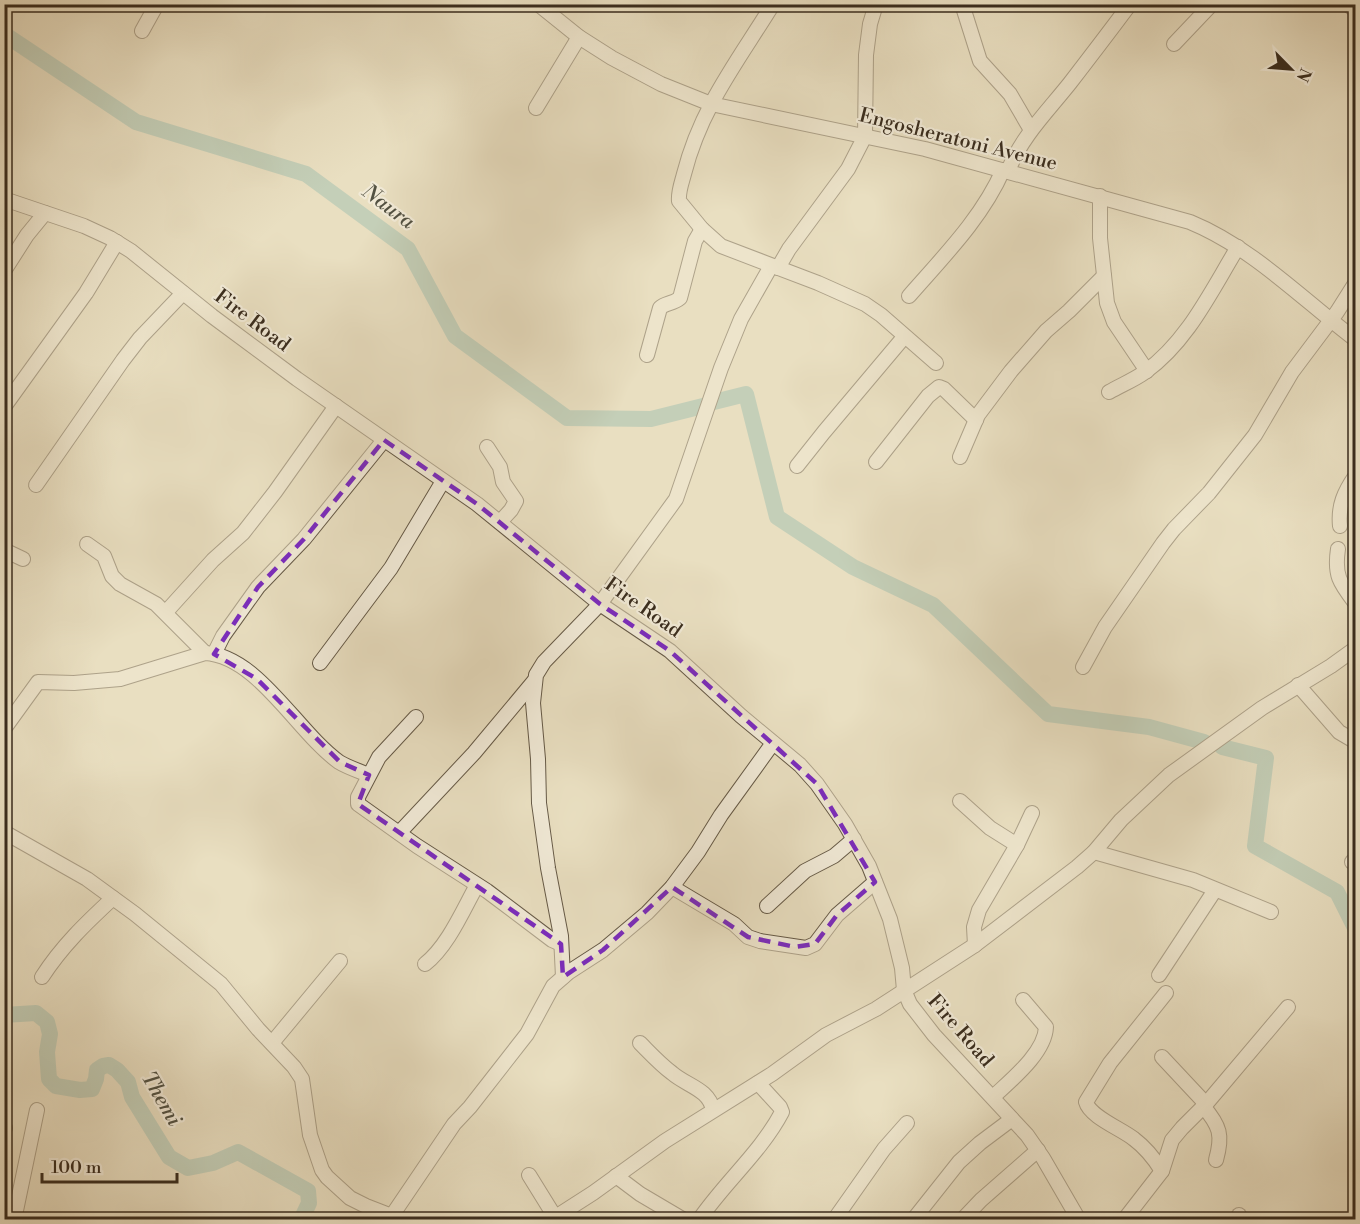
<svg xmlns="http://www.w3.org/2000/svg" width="1360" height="1224" viewBox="0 0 1360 1224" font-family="'Libre Bodoni',serif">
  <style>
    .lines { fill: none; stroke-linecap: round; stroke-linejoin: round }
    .river { stroke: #98bdae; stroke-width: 16 }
    .minor-casing { stroke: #665a47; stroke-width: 16 }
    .minor { stroke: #f1ead7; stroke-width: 14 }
    .marked { fill: none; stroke: #7b2cbf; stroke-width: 4.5; stroke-dasharray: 12 8; stroke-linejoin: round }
    .labels { text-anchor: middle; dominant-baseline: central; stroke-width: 4.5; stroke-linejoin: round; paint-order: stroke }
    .street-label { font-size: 20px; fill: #3a2d1e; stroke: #f1ead7 }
    .water-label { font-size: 21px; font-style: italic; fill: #525142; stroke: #f1ead7 }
  </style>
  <rect width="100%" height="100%" fill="#e9dfc1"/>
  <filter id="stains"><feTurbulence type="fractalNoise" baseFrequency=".00333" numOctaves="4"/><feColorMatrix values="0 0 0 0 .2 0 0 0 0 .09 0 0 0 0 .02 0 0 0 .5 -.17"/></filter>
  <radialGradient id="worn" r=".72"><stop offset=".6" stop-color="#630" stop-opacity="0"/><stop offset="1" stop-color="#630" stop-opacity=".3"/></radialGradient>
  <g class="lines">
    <!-- river -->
    <g class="river">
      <path d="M4,34L136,122L306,174L408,249L455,336L567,418L651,419L707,405"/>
      <path d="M714,402L746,394L777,517L853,567L933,605L1048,714L1149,727L1204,742"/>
      <path d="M1222,747L1266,758L1255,846L1337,892L1356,930"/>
      <path d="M4,1015L36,1013L47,1022L50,1034L47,1052L49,1079L56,1086L80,1090L92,1089L96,1079L97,1070L103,1066L109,1065L117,1070L128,1082L132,1097L169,1157L188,1168L213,1163L238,1152L308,1191L309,1203L301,1220"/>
    </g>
    <defs>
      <g id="minor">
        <path d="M538,4L579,37L612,58L661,84L711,104L925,149L1190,222C1253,248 1302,299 1356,340"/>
        <path d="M773,4C738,61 701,107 684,174C682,182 678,192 679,201L702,229L721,246L818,283L865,304L881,315L936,363"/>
        <path d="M962,4L980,61L1010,94L1031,130"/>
        <path d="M1347,4L1356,11"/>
        <path d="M142,31L157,4"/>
        <path d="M1174,44L1212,4"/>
        <path d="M536,108L579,37"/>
        <path d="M1008,171C1022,136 1047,112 1070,83C1090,57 1110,31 1130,4"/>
        <path d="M1100,196V238L1107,303L1114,322L1147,371"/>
        <path d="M4,199L84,226L110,238L131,251L212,316L297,379L477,504L600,604L670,651L741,716L800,765L817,784L845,824L869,866L890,919L902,968L904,990L910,1004L934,1035L1027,1135L1043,1158L1079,1220"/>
        <path d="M778,268L789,249L848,169L865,136L866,55L870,24L876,4"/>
        <path d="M4,271L27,235L45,213"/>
        <path d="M909,296C943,257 982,218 1003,170"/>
        <path d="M647,355L660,308C665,303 673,304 680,298L695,241L702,229"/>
        <path d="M1109,392C1121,385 1134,380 1145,372C1188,341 1211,291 1238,247"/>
        <path d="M4,407L86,293L117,242"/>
        <path d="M487,447L500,467L503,482L516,501L511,510L500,522"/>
        <path d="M960,457L978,415L1011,371L1046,331L1069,311L1104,276"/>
        <path d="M876,462L928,396L939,387L944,389L976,420"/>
        <path d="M797,466L824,432L904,337"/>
        <path d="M36,485L123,360L140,338L183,293"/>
        <path d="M1340,526C1338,506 1344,492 1356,475"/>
        <path d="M87,544L104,556L112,576L120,584L156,604L205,653"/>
        <path d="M1338,549C1334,576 1340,583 1356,604"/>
        <path d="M4,550L23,559"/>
        <path d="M166,612L213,560L243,533L275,492L336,406"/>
        <path d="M214,654L223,636L258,587L304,539L384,440"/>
        <path d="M320,663L391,568L443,481"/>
        <path d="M1083,667L1105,627L1163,543L1174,529L1209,493L1255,435L1292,372L1337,312L1356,282"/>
        <path d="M1298,685L1339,732L1356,742"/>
        <path d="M416,717L379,757L358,797V804L417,846L487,891L552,940L561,944"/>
        <path d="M4,729L38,682L74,683L120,679L205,653C258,656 297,732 339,762C347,767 359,771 369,775"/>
        <path d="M960,801L990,828L1017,845"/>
        <path d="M4,832L87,879L135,914L221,984L258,1029L294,1067L302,1079L310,1135L322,1170L327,1177L350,1198L366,1206L402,1220"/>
        <path d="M399,833L474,753L535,680"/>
        <path d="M1094,852L1193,880L1271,912"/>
        <path d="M1352,862L1356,858"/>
        <path d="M672,887L734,924L748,937L760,941L806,948L815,944L837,915L875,882"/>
        <path d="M767,906L805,871L834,856L854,839"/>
        <path d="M975,945L974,927L979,910L1017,845L1032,813"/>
        <path d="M425,964C448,946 463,910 477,885"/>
        <path d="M1159,975L1215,890"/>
        <path d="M42,977C62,946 86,923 113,898"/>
        <path d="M563,977L561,936L548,868L539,803L538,759L533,703L536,675L544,662L600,604L676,499L721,368L741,319L771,266"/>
        <path d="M272,1043L340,961"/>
        <path d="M640,1043C650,1053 660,1064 672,1073C687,1086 709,1089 713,1110"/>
        <path d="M1162,1057L1206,1104"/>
        <path d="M993,1097C1011,1080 1045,1053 1046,1027L1023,1000"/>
        <path d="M1203,1106C1220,1126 1223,1135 1216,1160"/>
        <path d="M4,1128H5"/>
        <path d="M1162,1171C1154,1158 1146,1148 1134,1139C1122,1129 1090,1117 1086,1102L1110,1063L1166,993"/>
        <path d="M529,1175L555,1217"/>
        <path d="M616,1176L640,1194L684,1220"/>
        <path d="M1239,1215V1220"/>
        <path d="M14,1220L37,1110"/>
        <path d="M389,1220L454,1124L470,1107L527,1034L553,986L569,972L603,950L647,913L672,887L698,852L721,815L773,743"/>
        <path d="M551,1220L593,1193L665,1141L772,1074L826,1035L876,1009L975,945L1077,867L1094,852L1121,820L1169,775L1262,708L1331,666L1356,648"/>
        <path d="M699,1220C724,1183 761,1152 782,1112L780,1107L758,1083"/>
        <path d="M834,1220L884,1149L907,1123"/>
        <path d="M913,1220L959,1162L980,1143L1012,1119"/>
        <path d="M962,1220L981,1200L1038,1150"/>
        <path d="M1124,1220L1162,1171L1172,1140L1182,1128L1206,1104L1288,1007"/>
      </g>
    </defs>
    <!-- minor casing -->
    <use href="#minor" class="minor-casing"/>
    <!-- minor -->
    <use href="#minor" class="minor"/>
  </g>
  <!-- marked area -->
  <path d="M0 0H1360V1224H0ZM384,440L477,504L600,604L670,651L817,784L875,882L837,915L815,944L795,947L748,937L672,887L603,950L563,977L561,944L358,804L369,775L340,762L257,679L214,654L258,587L304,539Z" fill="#e9dfc1" fill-opacity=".55" fill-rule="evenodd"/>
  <path class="marked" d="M384,440L477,504L600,604L670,651L817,784L875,882L837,915L815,944L795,947L748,937L672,887L603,950L563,977L561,944L358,804L369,775L340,762L257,679L214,654L258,587L304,539Z"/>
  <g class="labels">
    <!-- street labels -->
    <g class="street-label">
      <text transform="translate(958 140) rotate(14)">Engosheratoni Avenue</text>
      <text transform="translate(252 321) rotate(37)">Fire Road</text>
      <text transform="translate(643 608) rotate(35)">Fire Road</text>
      <text transform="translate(960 1031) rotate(49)">Fire Road</text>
    </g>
    <!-- water labels -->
    <g class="water-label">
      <text transform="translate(388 207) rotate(37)">Naura</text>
      <text transform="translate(161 1099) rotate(60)">Themi</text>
    </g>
  </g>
  <!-- margin -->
  <rect width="1360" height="1224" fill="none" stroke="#e9dfc1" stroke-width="24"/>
  <rect x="6" y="6" width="1348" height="1212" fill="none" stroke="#3a2d1e" stroke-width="3"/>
  <rect x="12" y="12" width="1336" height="1200" fill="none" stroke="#3a2d1e" stroke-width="1.5"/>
  <!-- north arrow -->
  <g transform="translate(1291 69) rotate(115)" stroke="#f1ead7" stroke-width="4.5" paint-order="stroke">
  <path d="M0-4.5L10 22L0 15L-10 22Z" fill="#3a2d1e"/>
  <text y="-9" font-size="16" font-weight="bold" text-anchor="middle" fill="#3a2d1e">N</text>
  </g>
  <!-- scale -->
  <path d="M42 1173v9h135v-9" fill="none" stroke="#3a2d1e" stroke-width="3"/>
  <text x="51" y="1173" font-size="18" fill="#3a2d1e" stroke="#f1ead7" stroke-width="4.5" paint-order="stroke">100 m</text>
  <rect width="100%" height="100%" filter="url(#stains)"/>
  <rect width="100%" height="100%" fill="url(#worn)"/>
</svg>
